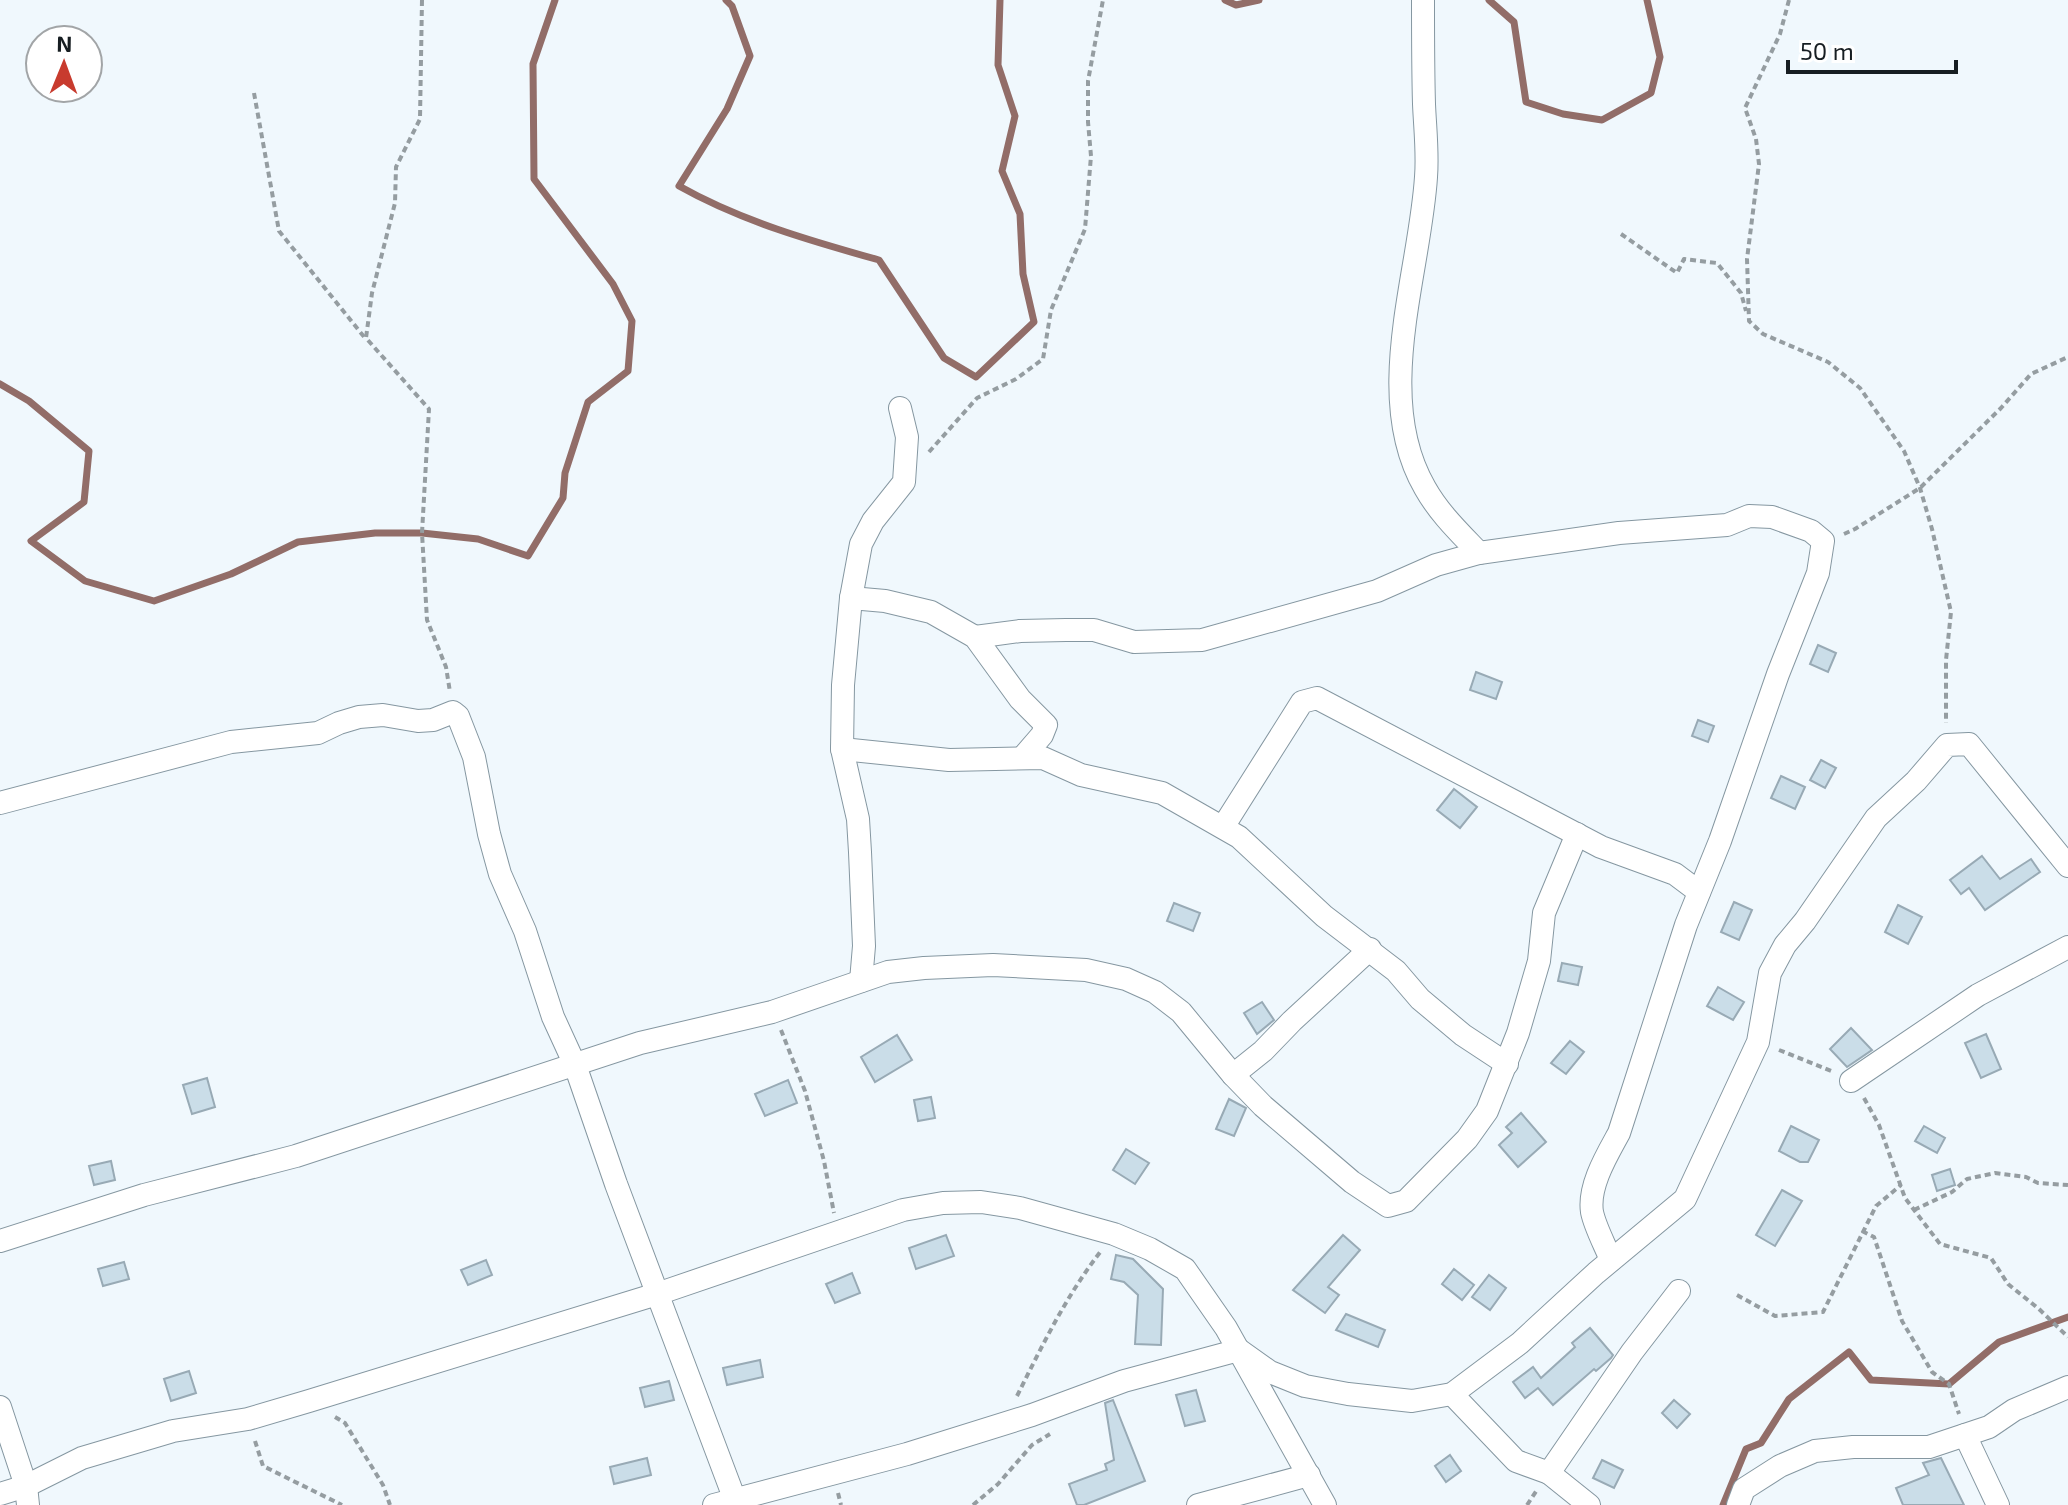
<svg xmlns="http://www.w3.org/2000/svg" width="2068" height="1505" viewBox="0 0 2068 1505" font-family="'Exo 2',sans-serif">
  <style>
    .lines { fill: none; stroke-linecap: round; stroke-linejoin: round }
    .stream { stroke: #926d68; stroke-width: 7 }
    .building { fill: #cadde8; stroke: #98aab5; stroke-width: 2 }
    .minor-casing { stroke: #8597a1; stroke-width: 24 }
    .path { stroke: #959da1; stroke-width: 4; stroke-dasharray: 6 4; stroke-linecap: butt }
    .minor { stroke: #fff; stroke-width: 22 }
  </style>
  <rect width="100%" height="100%" fill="#f0f8fd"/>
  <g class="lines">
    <!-- stream -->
    <g class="stream">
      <path d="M726,0L732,6L750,56L727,109L679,186C741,221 811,241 879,260L944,358L976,377L1034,322L1023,274L1020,214L1002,171L1015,116L998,65L1000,0"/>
      <path d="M1225,0L1236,5L1259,0"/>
      <path d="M1489,0L1514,22L1526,102L1563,114L1602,120L1651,93L1660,57L1647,0"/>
      <path d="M0,384L29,401L89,451L84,502L31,541L85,581L154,601L231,574L298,542L375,533H422L478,539L528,556L563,498L565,473L588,402L628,371L632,321L613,284L534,179L533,64L555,0"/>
      <path d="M1723,1505L1746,1449L1761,1443L1789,1399L1849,1352L1871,1380L1949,1384L1999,1342L2068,1317"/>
    </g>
  </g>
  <!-- building -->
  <g class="building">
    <path d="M1818,645L1836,653L1828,672L1810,664Z"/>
    <path d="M1476,672L1502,682L1496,699L1470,690Z"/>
    <path d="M1698,720L1714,726L1708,742L1692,736Z"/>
    <path d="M1821,760L1836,768L1825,788L1810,780Z"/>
    <path d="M1781,776L1805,787L1795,809L1771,798Z"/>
    <path d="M1454,789L1477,807L1460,828L1437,810Z"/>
    <path d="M1982,856L2000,879L2031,859L2040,872L1985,910L1969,888L1961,894L1950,880Z"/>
    <path d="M1734,902L1752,910L1739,940L1721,932Z"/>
    <path d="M1174,903L1200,913L1193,931L1167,921Z"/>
    <path d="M1898,905L1922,917L1908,944L1885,932Z"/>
    <path d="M1562,963L1582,967L1578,985L1558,981Z"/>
    <path d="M1718,987L1744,1002L1733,1020L1707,1006Z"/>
    <path d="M1262,1002L1274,1020L1257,1034L1244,1013Z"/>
    <path d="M1851,1028L1872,1050L1847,1067L1830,1049Z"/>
    <path d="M1986,1034L2001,1069L1981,1078L1965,1043Z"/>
    <path d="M897,1035L912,1060L875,1082L861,1057Z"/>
    <path d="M1570,1041L1584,1052L1566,1074L1551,1063Z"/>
    <path d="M207,1078L215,1107L192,1114L183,1085Z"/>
    <path d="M788,1080L797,1103L765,1116L755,1094Z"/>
    <path d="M931,1097L935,1118L918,1121L914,1100Z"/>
    <path d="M1229,1099L1246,1108L1234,1136L1216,1129Z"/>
    <path d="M1521,1113L1546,1142L1518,1167L1499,1145L1512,1133L1506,1127Z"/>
    <path d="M1791,1126L1819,1140L1808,1162H1800L1779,1151Z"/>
    <path d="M1924,1126L1945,1138L1937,1153L1915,1141Z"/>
    <path d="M1126,1149L1149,1163L1135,1184L1113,1170Z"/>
    <path d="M111,1161L115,1180L94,1185L89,1166Z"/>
    <path d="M1950,1169L1955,1185L1937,1191L1932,1175Z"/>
    <path d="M1782,1190L1802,1201L1775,1246L1756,1235Z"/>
    <path d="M946,1235L954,1256L916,1269L909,1248Z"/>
    <path d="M1343,1235L1360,1250L1328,1287L1339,1295L1325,1313L1293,1290Z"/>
    <path d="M1116,1255L1133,1259L1163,1289L1161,1345L1135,1344L1138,1295L1124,1282L1111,1279Z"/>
    <path d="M486,1260L492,1275L468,1285L461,1270Z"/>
    <path d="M124,1262L129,1279L103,1286L98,1269Z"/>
    <path d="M1454,1269L1474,1285L1462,1300L1442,1284Z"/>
    <path d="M852,1273L860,1293L835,1303L826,1284Z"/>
    <path d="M1489,1275L1506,1288L1490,1310L1472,1297Z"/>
    <path d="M1346,1314L1385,1330L1378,1347L1336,1330Z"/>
    <path d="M1590,1328L1613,1355L1611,1358L1596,1371L1594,1369L1553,1405L1538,1388L1525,1398L1513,1382L1533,1367L1541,1378L1575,1347L1572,1343Z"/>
    <path d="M760,1360L763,1377L727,1385L723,1368Z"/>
    <path d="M189,1371L196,1393L171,1401L164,1379Z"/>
    <path d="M669,1381L674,1400L645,1407L640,1388Z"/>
    <path d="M1196,1390L1205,1421L1185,1426L1176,1395Z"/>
    <path d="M1113,1400L1145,1481L1084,1505H1077L1069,1484L1107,1470L1105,1464L1114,1460L1105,1403Z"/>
    <path d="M1674,1400L1690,1414L1677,1428L1662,1413Z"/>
    <path d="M1450,1455L1461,1471L1446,1482L1435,1466Z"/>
    <path d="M647,1458L651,1475L614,1484L610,1467Z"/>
    <path d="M1941,1458L1964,1505H1903L1896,1488L1929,1475L1923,1463Z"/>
    <path d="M1602,1460L1623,1470L1614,1488L1593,1478Z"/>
  </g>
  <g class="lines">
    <defs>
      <g id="minor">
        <path d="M1423,0C1423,35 1423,69 1424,104C1425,128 1428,153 1426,177C1420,273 1372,397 1425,488C1439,513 1459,532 1479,553"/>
        <path d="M851,598L885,601L931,612L975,637L1020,699L1046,725L1042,735L1023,757"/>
        <path d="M975,637L1020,631L1066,630H1094L1134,642L1202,640L1377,591L1436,565L1479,553L1619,533L1727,525L1749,516L1772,517L1811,531L1823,541L1818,573L1778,674L1720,841L1686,925L1619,1133C1607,1155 1588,1186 1592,1212C1595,1227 1605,1245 1611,1260"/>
        <path d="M842,749L949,760L1043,758L1081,775L1162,793L1239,837L1324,916L1396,971L1420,999L1463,1035L1507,1064"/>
        <path d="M0,803L231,742L318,733L339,723L359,717L383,715L418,721L433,720L453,712L458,716L474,757L489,834L500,874L525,931L553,1017L575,1065L616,1184L735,1500"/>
        <path d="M1223,827L1302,702L1317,698L1601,847L1675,874L1699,892"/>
        <path d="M861,981L864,946L860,852L858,819L842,749L843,685L851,598L861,544L873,521L904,482L907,437L900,408"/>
        <path d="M1233,1075L1263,1051L1292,1021L1370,949"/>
        <path d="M1851,1081L1978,995L2068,947"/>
        <path d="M0,1241L144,1195L296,1156L640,1043L772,1012L888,972L924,968L993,965L1086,970L1126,979L1155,992L1181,1012L1233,1075L1263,1106L1352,1182L1388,1206L1406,1201L1467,1139L1487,1111L1518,1033L1539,961L1544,913L1577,834"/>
        <path d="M1452,1394L1516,1461L1549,1473L1632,1352L1679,1291"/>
        <path d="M0,1407L26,1486L28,1505"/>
        <path d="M1965,1435L1998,1505"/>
        <path d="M1549,1473L1589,1505"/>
        <path d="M0,1494L26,1486L82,1458L173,1431L248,1419L309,1401L657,1294L903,1210L943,1203L981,1202L1020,1208L1114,1234L1150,1249L1185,1269L1226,1328L1325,1505"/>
        <path d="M714,1505L907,1454L1032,1415L1124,1381L1239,1350L1270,1372L1305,1386L1348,1394L1412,1401L1452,1394L1520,1343L1596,1273L1685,1199L1758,1042L1770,973L1785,945L1805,921L1876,818L1916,781L1947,745L1969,744L2068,866"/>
        <path d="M1198,1505L1309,1475"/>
        <path d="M1738,1505L1744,1489L1780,1466L1815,1451L1853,1447H1929L1989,1427L2014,1410L2068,1387"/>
      </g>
    </defs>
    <!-- minor casing -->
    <use href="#minor" class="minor-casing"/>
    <!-- path -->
    <g class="path">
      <path d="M422,0L420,119L396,167L395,203L372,293L366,338L429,409L422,533L427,620L446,667L450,692"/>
      <path d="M1789,0L1780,34L1745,108L1756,139L1759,164L1747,259L1749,321L1763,334L1828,362L1860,388L1904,451L1920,488L1932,529L1951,612L1946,660V723"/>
      <path d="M254,93L279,231L365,338"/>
      <path d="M1621,234L1677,273L1684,259L1717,263L1741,293L1746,311"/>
      <path d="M929,452L977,398L1016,379L1043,359L1051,310L1085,229L1091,156L1088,122V81L1103,0"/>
      <path d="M1844,534L1855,529L1920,488L2001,408L2031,374L2068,357"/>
      <path d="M781,1030L805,1091L824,1161L834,1213"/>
      <path d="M1779,1050L1834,1072"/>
      <path d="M1864,1098L1879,1125L1905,1198L1940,1244L1991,1258L2008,1284L2039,1309L2068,1337"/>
      <path d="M1914,1210L1952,1192L1967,1179L1995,1173L2026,1177L2038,1183L2068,1185"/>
      <path d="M1862,1231L1874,1237L1902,1321L1932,1372L1949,1384L1959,1414"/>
      <path d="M1737,1295L1775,1316L1823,1312L1876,1206L1901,1185"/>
      <path d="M1017,1396C1042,1346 1066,1296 1101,1251"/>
      <path d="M335,1417L345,1423L383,1485L390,1505"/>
      <path d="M255,1441L263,1466L342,1505"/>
      <path d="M838,1493L841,1505"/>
      <path d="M973,1505L998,1484L1032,1445L1050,1434"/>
      <path d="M1527,1505L1537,1490"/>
    </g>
    <!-- minor -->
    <use href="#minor" class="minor"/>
  </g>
  <!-- north arrow -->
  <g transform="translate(64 64) rotate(1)"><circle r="38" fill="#ffffff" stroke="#a2a5a7" stroke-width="2"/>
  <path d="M0-6L14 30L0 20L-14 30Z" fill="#c83b2e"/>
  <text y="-12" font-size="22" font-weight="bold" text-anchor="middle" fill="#171e22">N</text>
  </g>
  <!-- scale -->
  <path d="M1788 60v12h168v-12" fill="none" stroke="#171e22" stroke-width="4"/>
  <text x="1800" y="60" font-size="24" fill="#171e22" stroke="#ffffff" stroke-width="6" paint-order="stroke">50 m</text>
</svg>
